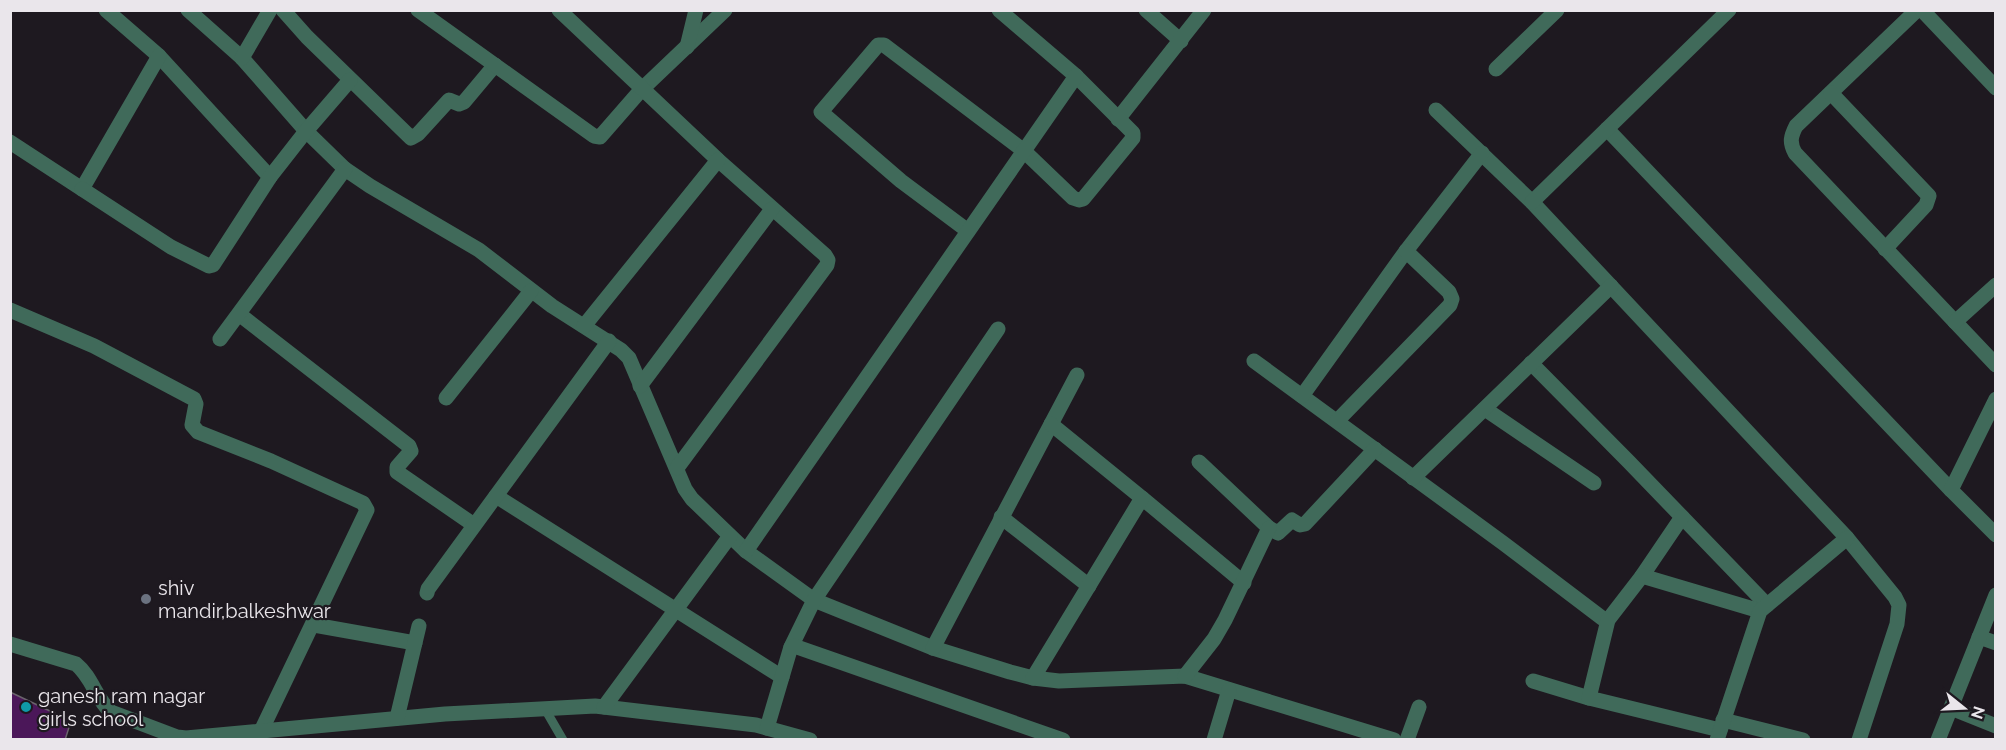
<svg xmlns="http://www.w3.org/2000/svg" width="2006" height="750" viewBox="0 0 2006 750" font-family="Raleway,sans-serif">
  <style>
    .building { fill: #4b1759; stroke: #69636b; stroke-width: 1.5 }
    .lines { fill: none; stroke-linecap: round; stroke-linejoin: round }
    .service { stroke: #406a5a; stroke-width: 9 }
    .minor { stroke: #406a5a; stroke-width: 15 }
    .worship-dot { fill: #6b7280; stroke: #1e1920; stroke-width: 2 }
    .culture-dot { fill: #0f9aa8; stroke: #1e1920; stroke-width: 2 }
    .labels { text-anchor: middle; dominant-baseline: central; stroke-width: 4.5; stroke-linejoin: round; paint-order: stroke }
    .poi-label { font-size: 20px; fill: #eae6eb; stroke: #1e1920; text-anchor: start }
  </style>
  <rect width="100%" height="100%" fill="#1e1920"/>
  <!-- building -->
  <path class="building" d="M10,692L71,721L65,740H10Z"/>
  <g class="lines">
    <!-- service -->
    <path class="service" d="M545,709L563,740"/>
    <!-- minor -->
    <g class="minor">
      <path d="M106,10L159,56L270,177"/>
      <path d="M188,10L242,58L306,131L345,169L370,186L479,250L552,306L621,350L629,358L685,489L692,499L746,551L814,600L933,648L1010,672L1033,678L1059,681L1185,676L1394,740"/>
      <path d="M283,10L307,37L411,138L418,134L449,100L459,104L464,102L495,65"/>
      <path d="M418,10L594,136L600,137L641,90L725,10"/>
      <path d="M559,10L718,160L825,255L828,260L827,265L677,468"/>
      <path d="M1146,10L1181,41"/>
      <path d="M1917,10L1796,126C1791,136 1789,142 1795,153L1996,365"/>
      <path d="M1922,10L1996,88"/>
      <path d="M687,47L696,10"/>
      <path d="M242,58L270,10"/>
      <path d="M1496,69L1557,10"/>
      <path d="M1831,93L1929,196L1926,205L1885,249"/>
      <path d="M1436,110L1532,202L1847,538L1895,597L1899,605L1897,624L1859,740"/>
      <path d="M1118,119L1204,10"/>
      <path d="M1607,129L1951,490"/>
      <path d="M10,142L82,189L159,56"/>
      <path d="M82,189L171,247L209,266L213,265L270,177L306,131L350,80"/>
      <path d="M1532,202L1729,10"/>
      <path d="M968,231L901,181L821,112L878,45H884L1024,151L1073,198L1079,200L1083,199L1133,138V133L1076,76L999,10"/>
      <path d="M10,310L94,346L194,399L196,404L192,425L198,432L271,461L363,503L367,510L262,729"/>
      <path d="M239,314L409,446L411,451L397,467V472L474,525"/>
      <path d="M1955,322L1996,285"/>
      <path d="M584,326L718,160"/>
      <path d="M220,339L345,169"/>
      <path d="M1254,361L1503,543L1602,618L1608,620"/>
      <path d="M1531,363L1629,462L1767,605"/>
      <path d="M640,386L772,209"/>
      <path d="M1302,396L1406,251L1482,153"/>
      <path d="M446,398L531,291"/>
      <path d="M1996,399L1951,490L1996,535"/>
      <path d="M1485,409L1594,483"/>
      <path d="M1337,421L1450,305L1452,299L1449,292L1406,251"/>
      <path d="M1199,462L1269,528L1278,533L1292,520L1300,525L1305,524L1375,449"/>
      <path d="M1413,478L1611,286"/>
      <path d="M496,496L782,677"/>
      <path d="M1142,498L1244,583"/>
      <path d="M1001,517L1089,586"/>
      <path d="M746,551L1076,76"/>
      <path d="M1642,576L1682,517"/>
      <path d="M427,593L428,589L609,341"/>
      <path d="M314,625L415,643"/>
      <path d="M1979,637L1996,643"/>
      <path d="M10,644L76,664C92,677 96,699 111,712L177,737L186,738L445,714L595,706L756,725L810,740"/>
      <path d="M791,647L814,600L998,329"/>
      <path d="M933,648L1077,375"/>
      <path d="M1185,676L1214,639L1225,620L1269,528"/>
      <path d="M1033,678L1142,498L1051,424"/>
      <path d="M1533,681L1589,698"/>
      <path d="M604,707L730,536"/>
      <path d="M1951,708L1996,726"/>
      <path d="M397,718L419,626"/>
      <path d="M1723,720L1803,740"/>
      <path d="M767,728L790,650L791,647L794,646L1063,740"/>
      <path d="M1720,730L1589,698L1608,620L1642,576L1760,611"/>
      <path d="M1214,740L1229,690"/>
      <path d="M1407,740L1419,707"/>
      <path d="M1717,740L1760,611L1847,538"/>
      <path d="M1938,740L1996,595"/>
    </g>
  </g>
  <!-- markers -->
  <circle class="worship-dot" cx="146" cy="599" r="6"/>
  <circle class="culture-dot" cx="26" cy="707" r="6"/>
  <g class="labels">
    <!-- poi labels -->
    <g class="poi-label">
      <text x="158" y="588">shiv<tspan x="158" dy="23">mandir,balkeshwar</tspan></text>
      <text x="38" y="696">ganesh ram nagar<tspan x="38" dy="23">girls school</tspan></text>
    </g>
  </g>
  <!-- border -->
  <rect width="2006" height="750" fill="none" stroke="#eae6eb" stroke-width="24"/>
  <!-- north arrow -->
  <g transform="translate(1964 708) rotate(108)" stroke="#1e1920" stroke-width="4.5" paint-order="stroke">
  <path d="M0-4.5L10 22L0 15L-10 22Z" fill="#eae6eb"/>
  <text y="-9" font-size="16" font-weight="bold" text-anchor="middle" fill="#eae6eb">N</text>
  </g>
</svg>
